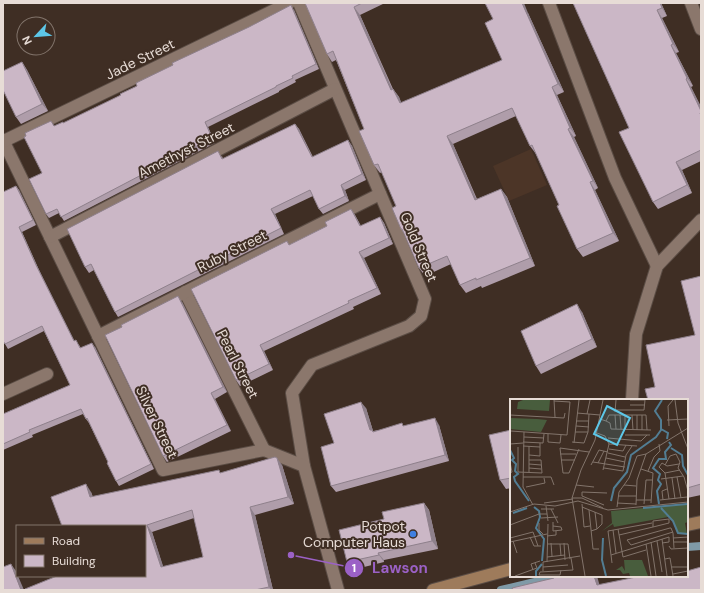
<svg xmlns="http://www.w3.org/2000/svg" width="704" height="593" viewBox="0 0 704 593" font-family="'DM Sans',sans-serif">
  <style>
    .built { fill: #4c3527 }
    .lines { fill: none; stroke-linecap: round; stroke-linejoin: round }
    .stream { stroke: #7f9aa7; stroke-width: 8 }
    .street-casing { stroke: #5b4d45; stroke-width: 14 }
    .secondary-casing { stroke: #5b4d45; stroke-width: 14 }
    .street { stroke: #8b776c; stroke-width: 12 }
    .secondary { stroke: #9e7b5b; stroke-width: 12 }
    .wall { fill: #af9daa; fill-rule: evenodd }
    .shaded-wall { fill: #8e808b }
    .building { fill: #cbb7c6; stroke: #8e808b; fill-rule: evenodd }
    .shop-dot { fill: #3f7fe0; stroke: #3f2e24; stroke-width: 1.5 }
    .labels { text-anchor: middle; dominant-baseline: central; stroke-width: 4; stroke-linejoin: round; paint-order: stroke }
    .street-label { font-size: 14px; fill: #e7dcd6; stroke: #3f2e24 }
    .poi-label { font-size: 14px; fill: #e7dcd6; stroke: #3f2e24; text-anchor: end }
    .inset-river { fill: none; stroke: #527d93; stroke-width: 2 }
    .inset-road { fill: none; stroke: #82746b; stroke-width: 1 }
    .view { fill: #5dc7e8; fill-opacity: 0.15; stroke: #5dc7e8; stroke-width: 2 }
    .inset-edge { fill: none; stroke: #e7dcd6; stroke-width: 2 }
    .leader { fill: none; stroke: #9b61c6; stroke-width: 1.5 }
    .callout-dot { fill: #9b61c6; stroke: #3f2e24; stroke-width: 1.5 }
    .mark-label { font-size: 12px; text-anchor: middle; font-weight: bold; fill: #fff }
    .callout-label { font-size: 15px; text-anchor: middle; font-weight: bold; fill: #9b61c6; stroke: #3f2e24; stroke-width: 4; stroke-linejoin: round; paint-order: stroke }
  </style>
  <rect width="100%" height="100%" fill="#3f2e24"/>
  <!-- built -->
  <path class="built" d="M531,149L547,185L509,201L493,166Z"/>
  <g class="lines">
    <!-- stream -->
    <g class="stream">
      <path d="M687,547L701,546"/>
      <path d="M501,590L560,576"/>
    </g>
    <defs>
      <g id="street">
        <path d="M299,3L425,299L421,316L409,326L312,365L292,393L304,466"/>
        <path d="M549,3L615,178L657,266"/>
        <path d="M691,3L701,29"/>
        <path d="M3,140L163,470L264,450L304,466L338,590"/>
        <path d="M4,141L289,3"/>
        <path d="M50,237L335,89"/>
        <path d="M185,292L264,450"/>
        <path d="M98,336L380,194"/>
        <path d="M3,394L47,374"/>
        <path d="M632,400L636,334L657,266L701,220"/>
      </g>
      <g id="secondary">
        <path d="M687,525L701,522"/>
        <path d="M433,590L511,569"/>
      </g>
    </defs>
    <!-- street casing -->
    <use href="#street" class="street-casing"/>
    <!-- secondary casing -->
    <use href="#secondary" class="secondary-casing"/>
    <!-- street -->
    <use href="#street" class="street"/>
    <!-- secondary -->
    <use href="#secondary" class="secondary"/>
  </g>
  <!-- wall -->
  <g class="wall">
    <path d="M305,3H385L360,15L393,89L399,97L401,103L502,60L528,13L564,92L557,95L576,136L574,137L598,188L595,190L619,241L583,257L577,249L559,205L536,154L530,146L516,116L453,144L477,199L501,189L507,197L535,266L482,288L481,286L466,293L460,285L451,264L425,276L419,268L405,235L401,229L396,206L382,172L380,173L374,165L364,129L336,60L332,62L327,54Z"/>
    <path d="M573,3H661L667,16L662,18L679,52L676,53L693,86L691,87L701,107V161L682,170L692,193L658,209L653,202L629,128Z"/>
    <path d="M294,10L319,69L295,80L296,82L279,91V92L208,127L215,143L64,221L59,213L49,218L46,214L42,173L64,123Z"/>
    <path d="M22,62L27,70L48,111L21,124L16,117Z"/>
    <path d="M295,124L299,129L313,157L348,140L352,146L366,180L345,190L349,201L323,214L319,209L313,196L275,214L284,234L118,317L115,312L94,270L89,273L85,267L222,156L223,159Z"/>
    <path d="M16,186L19,190L36,225L22,232L39,270L74,341L79,345L81,348L95,347L154,469L119,486L116,481L108,462L89,423L86,419L83,414L32,435L33,437L3,450V414L70,385L44,331L8,349L5,344Z"/>
    <path d="M351,209L355,215L361,226L380,217L384,223L393,244L364,258L381,294L353,307L354,309L264,351L273,370L240,386L236,380L289,245L327,226Z"/>
    <path d="M701,276V495L687,498V400L655,387L695,335Z"/>
    <path d="M182,302L227,392L215,399L231,431L167,462L163,456Z"/>
    <path d="M582,312L597,347L541,374L536,366Z"/>
    <path d="M366,408L373,431L404,426L439,425L449,461L336,492L331,486L334,443Z"/>
    <path d="M511,430V488L506,489L500,480Z"/>
    <path d="M282,465L294,504L255,515L273,590H25L145,576L62,526L91,492L93,497L221,473ZM194,518L203,557L163,567L152,532Z"/>
    <path d="M424,503L429,510L438,549L384,560V562L352,570L347,562L384,519Z"/>
  </g>
  <!-- shaded-wall -->
  <g class="shaded-wall">
    <path d="M522,3H524L528,13L564,92L558,84Z"/>
    <path d="M660,3H661L667,16L662,8Z"/>
    <path d="M291,5L294,10L319,69L316,64Z"/>
    <path d="M354,7L360,15L396,98L391,90Z"/>
    <path d="M657,10L662,18L679,52L673,44Z"/>
    <path d="M671,45L676,53L693,86L687,78Z"/>
    <path d="M22,62L27,70L48,111L42,104Z"/>
    <path d="M686,79L691,87L701,107V111Z"/>
    <path d="M552,87L557,95L576,136L570,128Z"/>
    <path d="M393,89L399,97L405,111L400,103Z"/>
    <path d="M205,122L208,127L215,143L212,138Z"/>
    <path d="M295,124L299,129L315,163L312,157Z"/>
    <path d="M568,129L574,137L598,188L593,181Z"/>
    <path d="M447,136L453,144L480,208L475,200Z"/>
    <path d="M348,140L352,146L366,180L362,174Z"/>
    <path d="M676,162L682,170L692,193L687,185Z"/>
    <path d="M590,182L595,190L619,241L613,233Z"/>
    <path d="M341,185L345,190L349,201L345,196Z"/>
    <path d="M16,186L19,190L36,225L33,220Z"/>
    <path d="M501,189L507,197L535,266L530,258Z"/>
    <path d="M271,209L275,214L284,234L281,228Z"/>
    <path d="M351,209L355,215L364,232L360,226Z"/>
    <path d="M380,217L384,223L393,244L389,238Z"/>
    <path d="M19,227L22,232L39,270L77,346L74,341L36,265Z"/>
    <path d="M359,252L364,258L381,294L377,288Z"/>
    <path d="M178,296L182,302L227,392L223,387Z"/>
    <path d="M577,304L582,312L597,347L592,339Z"/>
    <path d="M92,343L95,347L154,469L151,464Z"/>
    <path d="M260,345L264,351L273,370L269,364Z"/>
    <path d="M211,393L215,399L231,431L227,425Z"/>
    <path d="M361,402L366,408L373,431L377,436L370,430Z"/>
    <path d="M435,418L439,425L449,461L445,455Z"/>
    <path d="M277,458L282,465L294,504L288,497Z"/>
    <path d="M86,484L91,492L95,505L90,497Z"/>
    <path d="M424,503L429,510L438,549L432,541Z"/>
    <path d="M250,507L255,515L273,590H271L269,587Z"/>
    <path d="M147,525L152,532L166,575L161,567Z"/>
    <path d="M378,553L384,560V562L379,555Z"/>
    <path d="M11,564L16,571L17,576H18L24,590H21Z"/>
    <path d="M594,576H597L601,590L597,585Z"/>
  </g>
  <!-- building -->
  <g class="building">
    <path d="M305,3H362L354,7L391,90L393,89L400,103L502,60L485,23L493,19L485,3H522L558,84L552,87L570,128L568,129L593,181L590,182L613,233L577,249L557,206L559,205L532,145L530,146L512,108L447,136L475,200L501,189L530,258L476,280V278L460,285L447,256L419,268L402,229H401L392,208L396,206L378,164L374,165L359,131L364,129L333,51L327,54Z"/>
    <path d="M573,3H660L662,8L657,10L673,44L671,45L687,78L686,79L701,111V112L700,113L701,116V150L676,162L687,185L653,202L619,132L629,128Z"/>
    <path d="M291,5L316,64L292,76L293,78L276,86V87L205,122L212,138L61,217L57,209L46,214L29,179L42,173L24,137L26,136L25,133L51,121L54,126L63,122V123L121,95L120,94L137,86L136,83L173,65L172,63L249,27Z"/>
    <path d="M22,62L42,104L16,117L3,90V71Z"/>
    <path d="M295,124L312,157L348,140L362,174L341,185L345,196L319,209L310,190L271,209L281,228L115,312L91,264L85,267L67,229L218,151L222,159Z"/>
    <path d="M16,186L33,220L19,227L36,265L74,341L76,340L80,348L92,343L151,464L116,481L107,463L108,462L87,418L86,419L81,409L29,430L30,432L3,444V414L70,385L42,326L5,344L3,341V192Z"/>
    <path d="M351,209L360,226L380,217L389,238L359,252L377,288L348,301L349,303L260,345L269,364L236,380L191,289L287,241L289,245L327,226L325,222Z"/>
    <path d="M701,276V484L687,488V400H648L645,389L655,387L646,345L695,335L681,281Z"/>
    <path d="M178,296L223,387L211,393L227,425L163,456L105,335L122,327L121,325Z"/>
    <path d="M577,304L592,339L536,366L521,331Z"/>
    <path d="M361,402L370,430H372L373,432L402,423L403,426L435,418L445,455L331,486L321,447L334,443L324,414Z"/>
    <path d="M511,430V478L500,480L489,435Z"/>
    <path d="M275,457L277,458L288,497L250,507L269,587L255,590H25V589L57,576H145V526H62L51,497L86,484L90,497L219,470L220,473ZM192,510L203,557L161,567L147,525Z"/>
    <path d="M424,503L432,541L378,553L379,555L347,562L339,530L384,519L382,512Z"/>
    <path d="M11,564L21,590H3V567Z"/>
    <path d="M701,567V590H513L512,588L554,578L553,576H594L597,585L641,576H687V571Z"/>
  </g>
  <!-- markers -->
  <circle class="shop-dot" cx="413" cy="534" r="4"/>
  <g class="labels">
    <!-- street labels -->
    <g class="street-label">
      <text transform="translate(140 59) rotate(-26)">Jade Street</text>
      <text transform="translate(186 150) rotate(-27)">Amethyst Street</text>
      <text transform="translate(419 247) rotate(67)">Gold Street</text>
      <text transform="translate(232 251) rotate(-27)">Ruby Street</text>
      <text transform="translate(238 364) rotate(63)">Pearl Street</text>
      <text transform="translate(157 422) rotate(64)">Silver Street</text>
    </g>
    <!-- poi labels -->
    <g class="poi-label">
      <text x="405" y="526">Potpot<tspan x="405" dy="16">Computer Haus</tspan></text>
    </g>
  </g>
  <!-- overview -->
  <g transform="translate(510 399)">
    <rect width="178" height="178" fill="#3f2e24"/>
    <path d="M13,1H40L39,12L7,10L8,3ZM0,19L27,20L37,21L31,33L0,30ZM178,105V123L175,124L177,135L167,134L163,122L158,118L104,128L103,125L92,132L102,124L101,112ZM114,161H132L138,177H120L119,174L113,175L110,171H106L112,167L115,172Z" fill="#485d3d"/>
    <path class="inset-river" d="M151,30L158,34L157,40M161,49L172,56L173,67L178,76M0,51L4,59L2,61L6,65L5,72L8,75L4,78L5,82L19,102M101,102L104,89L117,73L121,56L146,38L151,31V21L145,12L152,1M149,105L147,92L151,85L148,81L150,75L143,69L149,60H156L155,53L161,46L159,43M24,108L29,112L30,118L26,129L34,140L32,162M133,109L177,105M151,109L163,122L168,134L178,135M3,114L17,109M93,139L92,161L96,177M26,177V172L32,165"/>
    <path class="inset-road" d="M44,1L45,18M120,1H135M165,1L168,24L178,50M120,6H135M105,11H134L135,1M105,13L106,1M67,14L90,16M77,15L80,1M0,16L54,19L55,14M105,16L106,30M110,16L111,30M122,16L123,31M127,16V31M90,20L96,22L99,16H136L137,31M157,21L178,20M66,22H79M96,22L100,24L101,30L141,31M66,27L79,28M159,27L158,7L163,1M115,30V16M132,31V16M1,32L57,36L60,3L44,2M14,33L13,88L23,106M65,33H78M87,34L95,37L99,45L93,71M38,35V43L50,44L51,36M115,36H140M14,38L34,39M98,39L131,42L137,36M13,43L33,44L34,35M62,43L74,44L78,33L79,15M64,44L69,1M0,45L13,44M99,45L127,47M13,47L30,48M19,47V73M8,48V73L32,74L31,61H19M99,50L113,52L116,46M98,54L115,58M50,55H66M19,56L30,57V44M96,59L115,63M51,61H65M0,63L2,73L0,74M83,63L115,68M88,64L94,52M19,65L31,66M81,66L89,51L98,53M155,66L160,57L166,55L170,63L168,69L174,78L178,92M19,69L31,70M94,69L113,72L116,56L122,47M131,70L143,74L141,104M138,72L144,58L150,52L149,45M59,74H53L50,49L79,53M59,74L69,50M155,74L149,68L152,64L157,67L169,65M155,74L159,100M155,74L170,71M13,78H41L44,86M167,78L171,99M162,79L165,100M151,80L173,77M66,86L84,88M114,86L126,87M16,88L35,84L34,79M108,97H126M62,99H72L93,109M126,101H141M150,101L177,98M153,101L152,92L157,90M34,104L63,100M107,104L126,105M72,105L74,128L80,127M134,105L136,81H142M94,106L72,97V93L97,94M126,106L127,81L136,55L178,29M36,107L38,122M72,108L92,116V125L87,130L81,132M107,108L109,93L119,79L127,57L136,55M31,110H44M41,110L48,124M79,111L83,150H89M0,113L24,105L45,107L68,102L98,111L178,103M85,113L87,130M31,119L48,118M29,124V131L33,135M0,126L29,115H37M43,127L51,128L52,131L43,132V123M108,130L113,158L136,151M103,131L106,154M163,133L121,146L117,141L160,129H161L163,134L164,149M109,136L143,128L159,124V120L143,122V128M37,137L46,136V132M20,138L24,147H31M0,139L23,133L28,147M163,139L178,138M152,140L157,177M3,142L7,154M147,142L152,173M0,143L37,135M141,143L146,177M164,143H178M41,144L42,157M54,144L55,161M37,145H58L60,160M50,145L51,157M136,145L141,177M159,147L161,150L178,149M101,156L159,138V143L152,144M37,158L55,156M155,160L160,159L163,177M37,163L38,125M102,164L98,132L142,124M33,168L58,166M162,168H178M23,171L21,165L30,162M51,171L50,176H29L30,173L63,171L61,159M33,172V163L70,157M163,175L178,172M5,177L27,169L25,164M75,177L62,99L71,71L85,41L93,1"/>
    <path class="view" d="M97,7L120,19L107,46L84,35Z"/>
    <rect width="178" height="178" class="inset-edge"/>
  </g>
  <!-- callouts -->
  <path class="leader" d="M291 555L354 568"/>
  <g class="callout-dot">
    <circle cx="291" cy="555" r="4"/>
    <circle cx="354" cy="568" r="10"/>
  </g>
  <g class="mark-label">
    <text x="354" y="572">1</text>
  </g>
  <g class="callout-label">
    <text x="400" y="573">Lawson</text>
  </g>
  <!-- border -->
  <rect width="704" height="593" fill="none" stroke="#e7dcd6" stroke-width="8"/>
  <!-- legend -->
  <rect x="16" y="525" width="130" height="52" fill="#3f2e24" stroke="#82746b"/>
  <rect x="24" y="538" width="20" height="6" fill="#9e7b5b" stroke="#82746b"/>
  <text x="52" y="545" font-size="12" fill="#e7dcd6">Road</text>
  <rect x="24" y="555" width="20" height="12" fill="#cbb7c6" stroke="#82746b"/>
  <text x="52" y="565" font-size="12" fill="#e7dcd6">Building</text>
  <!-- north arrow -->
  <g transform="translate(36 36) rotate(244)"><circle r="19" fill="#3f2e24" stroke="#82746b"/>
  <path d="M0-3L7 15L0 10L-7 15Z" fill="#5dc7e8"/>
  <text y="-6" font-size="11" font-weight="bold" text-anchor="middle" fill="#e7dcd6">N</text>
  </g>
</svg>
